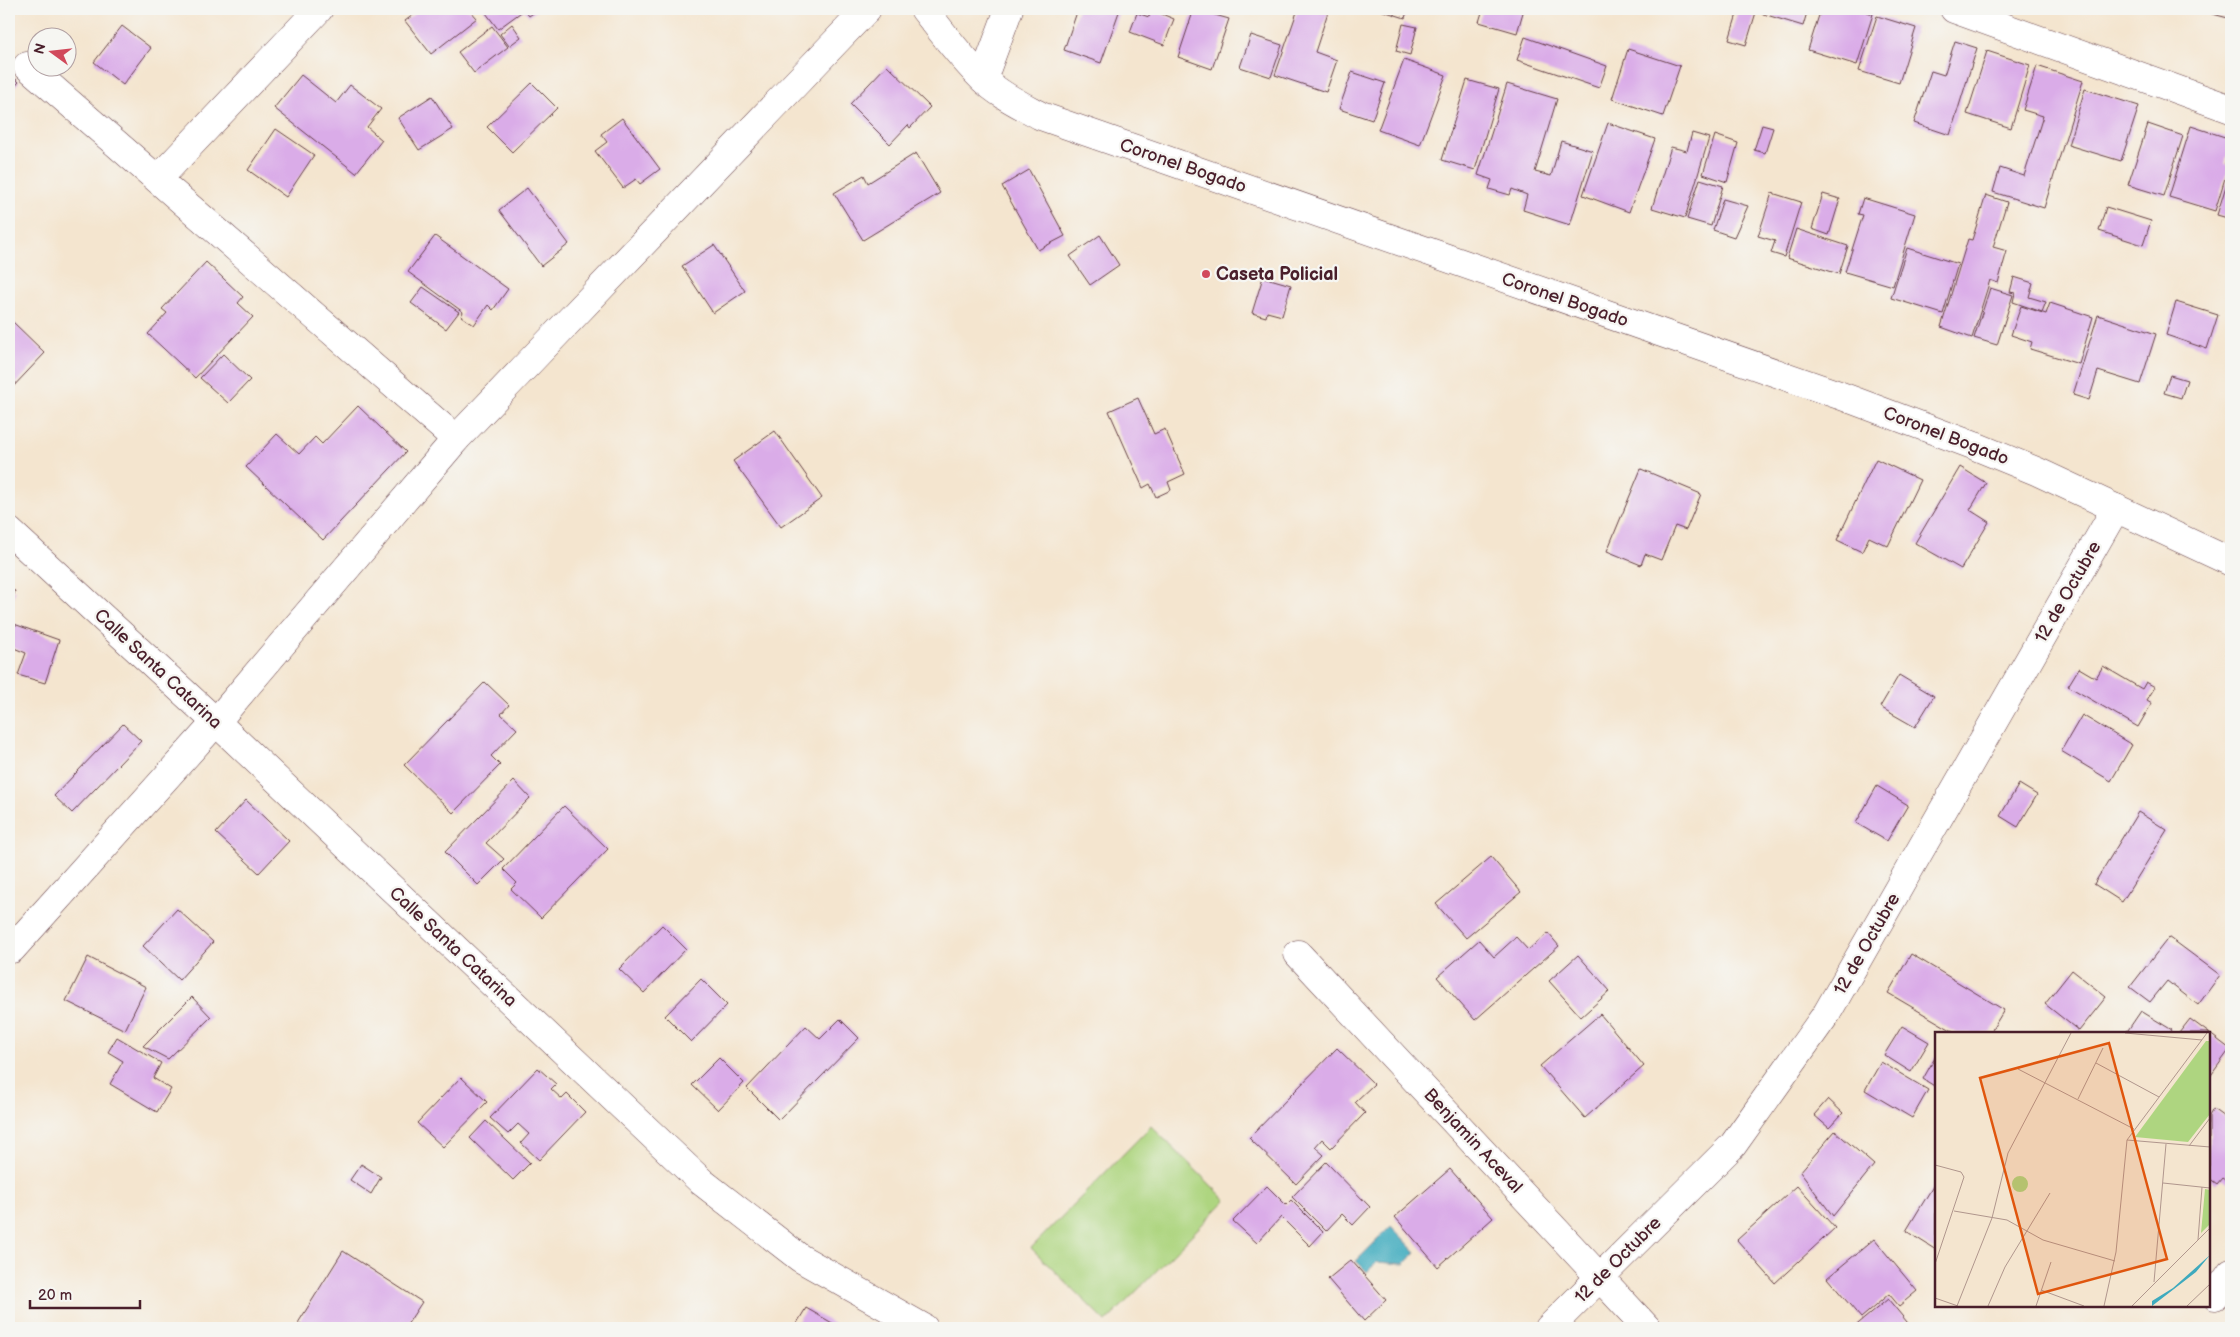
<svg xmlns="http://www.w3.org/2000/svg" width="2240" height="1337" viewBox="0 0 2240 1337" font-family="'Balsamiq Sans',sans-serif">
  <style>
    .green { fill: #aed580; stroke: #7c7a56 }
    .water { fill: #3eaabe; stroke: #446474 }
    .building { fill: #daace8 }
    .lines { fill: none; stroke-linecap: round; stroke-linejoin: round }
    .minor-casing { stroke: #643d44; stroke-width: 29 }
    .minor { stroke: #fff; stroke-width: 28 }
    .poi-dot { fill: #d1495b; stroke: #f6f6f2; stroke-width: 2 }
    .labels { text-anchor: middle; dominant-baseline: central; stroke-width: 4.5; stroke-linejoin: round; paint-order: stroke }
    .street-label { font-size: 18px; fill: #4a1f2b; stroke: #f6f6f2 }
    .poi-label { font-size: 18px; font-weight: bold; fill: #4a1f2b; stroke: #f6f6f2; text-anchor: start }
    .inset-road { fill: none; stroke: #b0968d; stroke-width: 1 }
    .view { fill: #e0560e; fill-opacity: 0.15; stroke: #e0560e; stroke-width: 2.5 }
    .inset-edge { fill: none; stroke: #4a1f2b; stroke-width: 2.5 }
  </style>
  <rect width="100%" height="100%" fill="#f6f6f2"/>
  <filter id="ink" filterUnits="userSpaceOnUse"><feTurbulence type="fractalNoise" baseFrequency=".02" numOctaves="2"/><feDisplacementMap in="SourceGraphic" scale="10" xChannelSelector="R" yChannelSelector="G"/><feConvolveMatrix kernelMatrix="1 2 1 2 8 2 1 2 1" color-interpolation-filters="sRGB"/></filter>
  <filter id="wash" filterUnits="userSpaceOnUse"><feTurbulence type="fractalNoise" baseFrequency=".0096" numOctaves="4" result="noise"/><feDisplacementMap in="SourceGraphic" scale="20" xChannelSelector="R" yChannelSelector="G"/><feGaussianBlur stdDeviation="1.12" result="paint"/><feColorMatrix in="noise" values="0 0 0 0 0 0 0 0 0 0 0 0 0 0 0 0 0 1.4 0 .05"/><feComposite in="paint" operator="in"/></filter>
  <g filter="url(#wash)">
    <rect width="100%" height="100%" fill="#f4e5cf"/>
    <!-- green -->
    <path class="green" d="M1151,1126L1226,1200L1106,1322L1031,1248Z"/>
    <!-- water -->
    <path class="water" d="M1391,1226L1416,1252L1404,1264L1377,1262L1367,1272L1356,1261Z"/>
    <g id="blocks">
      <!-- building -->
      <g class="building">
        <path d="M421,9H469L477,18L431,54L405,21Z"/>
        <path d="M483,9H539L529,16L524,10L498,29Z"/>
        <path d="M1078,9H1120L1101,63L1064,50Z"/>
        <path d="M1194,9L1229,19L1212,69L1178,57Z"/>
        <path d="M1298,9H1329L1315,52L1337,60L1326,92L1275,75Z"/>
        <path d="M1377,9H1408L1405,18Z"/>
        <path d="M1483,9H1524L1517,33L1479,22Z"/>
        <path d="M1720,9H1757L1746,45L1729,40L1737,14Z"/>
        <path d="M1762,9H1808L1803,26L1760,13Z"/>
        <path d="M1821,9H1858L1873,14L1857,65L1808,50Z"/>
        <path d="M2206,9H2231V12L2228,18L2205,12Z"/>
        <path d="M1152,10L1174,19L1164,45L1130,32L1137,13L1149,17Z"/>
        <path d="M1877,16L1916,28L1899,83L1859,71Z"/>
        <path d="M512,24L521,37L509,46L500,34Z"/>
        <path d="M1403,24L1417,27L1410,55L1396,51Z"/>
        <path d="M122,26L151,48L123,85L94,62Z"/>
        <path d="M492,26L508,47L474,73L458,52Z"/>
        <path d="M1251,35L1282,45L1271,77L1240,67Z"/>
        <path d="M1525,37L1607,66L1599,88L1517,60Z"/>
        <path d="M1955,41L1977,48L1950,135L1914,123L1931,71L1944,75Z"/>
        <path d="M1628,49L1680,66L1663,116L1612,99Z"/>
        <path d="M1987,51L2030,65L2011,128L1967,114Z"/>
        <path d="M1404,60L1446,75L1420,145L1378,130Z"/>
        <path d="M887,65L930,107L910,128L908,125L890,144L850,104Z"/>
        <path d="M2037,66L2083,81L2044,208L1993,192L2000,168L2024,176L2043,116L2023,110Z"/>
        <path d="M1352,72L1385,83L1372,120L1339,109Z"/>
        <path d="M9,73L19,82L9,93Z"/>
        <path d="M301,75L336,103L350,85L381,109L367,127L382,140L356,173L274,108Z"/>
        <path d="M1467,80L1499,89L1475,170L1442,160Z"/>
        <path d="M532,83L557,108L512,152L487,127Z"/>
        <path d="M1507,84L1557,99L1535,172L1551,176L1561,141L1593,151L1570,225L1523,210L1527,195L1512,189L1510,195L1489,189L1492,180L1478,175Z"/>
        <path d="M2085,89L2139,106L2121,161L2068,145Z"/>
        <path d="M432,96L453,129L419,150L398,118Z"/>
        <path d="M622,118L660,169L640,184L636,179L623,188L595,151L607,142L601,134Z"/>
        <path d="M1608,123L1655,139L1629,212L1583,195Z"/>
        <path d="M2148,124L2183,136L2164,196L2128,185Z"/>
        <path d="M1762,125L1773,128L1765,153L1754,150Z"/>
        <path d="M2191,126L2231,139L2225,164L2229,165L2215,211L2169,197Z"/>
        <path d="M276,129L314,155L286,197L248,170Z"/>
        <path d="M1692,133L1709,138L1685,218L1652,208L1671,147L1687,151Z"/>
        <path d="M1715,135L1738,143L1727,182L1703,174Z"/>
        <path d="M916,153L940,193L863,240L834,193L864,175L868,183Z"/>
        <path d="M1029,170L1065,236L1038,250L1002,186Z"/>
        <path d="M2230,173L2231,174V219L2217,215Z"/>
        <path d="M1700,179L1723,186L1711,226L1687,219Z"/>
        <path d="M527,188L569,244L541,266L499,210Z"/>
        <path d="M1772,193L1801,202L1784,257L1771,253L1775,241L1758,236Z"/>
        <path d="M1823,194L1840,199L1829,235L1812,229Z"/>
        <path d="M1986,195L2007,202L1993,247L2007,251L1998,283L1990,280L1972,338L1941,327L1968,239L1972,240Z"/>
        <path d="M1863,198L1915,214L1893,286L1845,272L1863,215L1858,214Z"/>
        <path d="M1723,199L1748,206L1734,237L1713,230Z"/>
        <path d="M2106,207L2151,221L2143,245L2099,231Z"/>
        <path d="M1796,229L1848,246L1839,274L1787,258Z"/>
        <path d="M1100,235L1119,265L1090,285L1070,256Z"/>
        <path d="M435,236L508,289L493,310L488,305L474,325L461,316L463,312L408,272Z"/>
        <path d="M714,245L745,291L713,313L682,266Z"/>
        <path d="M1907,248L1958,264L1943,314L1891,298Z"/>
        <path d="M206,262L243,297L238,303L253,317L195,378L148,334L167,313L162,309Z"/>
        <path d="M1263,277L1291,285L1282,316L1267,312L1266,317L1252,313Z"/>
        <path d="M2014,277L2033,283L2029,297L2046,302L2042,312L2013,302L2015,293L2010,292Z"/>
        <path d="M423,287L459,312L446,329L411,303Z"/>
        <path d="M1990,288L2013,295L1997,345L1974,338Z"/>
        <path d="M2176,302L2218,315L2207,349L2166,335Z"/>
        <path d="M2050,303L2093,317L2079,364L2030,349L2032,342L2011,335L2021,306L2046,314Z"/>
        <path d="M2098,315L2156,334L2140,384L2098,371L2089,400L2073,395Z"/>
        <path d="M11,320L45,353L9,391V323Z"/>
        <path d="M223,354L250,380L228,403L200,378Z"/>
        <path d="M2170,375L2187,380L2181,398L2164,393Z"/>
        <path d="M1138,398L1154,434L1165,429L1185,474L1168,482L1171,490L1156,497L1150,484L1143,488L1109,411Z"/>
        <path d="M358,406L406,452L323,540L246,467L277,434L299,454L315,437L322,444Z"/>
        <path d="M775,431L822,498L781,527L733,461Z"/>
        <path d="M1876,459L1920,480L1888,546L1869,537L1862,552L1837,540Z"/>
        <path d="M1960,467L1986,483L1970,510L1989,522L1961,569L1915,543Z"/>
        <path d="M1641,469L1701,494L1686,530L1675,526L1661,560L1645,554L1641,565L1607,551Z"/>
        <path d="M9,589L15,591L9,609Z"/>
        <path d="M14,624L59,640L45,683L18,675L26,653L9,646Z"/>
        <path d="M2103,666L2142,689L2146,682L2155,687L2147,700L2152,703L2138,727L2068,686L2079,668L2096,678Z"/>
        <path d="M1899,675L1934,696L1915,727L1880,707Z"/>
        <path d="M485,682L509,705L501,714L517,729L491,756L500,765L453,813L404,765Z"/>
        <path d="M2082,715L2132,745L2111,781L2061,751Z"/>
        <path d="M123,724L141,741L72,813L54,796Z"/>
        <path d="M514,781L530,798L486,843L504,859L478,885L445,852Z"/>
        <path d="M2019,784L2037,795L2018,827L2000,816Z"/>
        <path d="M1877,786L1908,805L1887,841L1856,823Z"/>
        <path d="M246,800L289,841L259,873L216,833Z"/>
        <path d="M564,806L608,849L541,918L511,889L517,883L503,869Z"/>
        <path d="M2138,812L2167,830L2122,902L2094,884Z"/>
        <path d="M1491,857L1521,892L1466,938L1436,904Z"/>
        <path d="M177,909L213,942L179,980L143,946Z"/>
        <path d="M662,925L686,949L644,993L619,969Z"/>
        <path d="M1548,933L1559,946L1475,1020L1437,977L1479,940L1494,957L1516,937L1528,950Z"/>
        <path d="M2169,937L2220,975L2198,1005L2167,981L2150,1002L2130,987Z"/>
        <path d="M1911,954L2004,1010L1990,1033H1956L1888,993Z"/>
        <path d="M1578,955L1610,991L1581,1017L1549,981Z"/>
        <path d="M88,957L146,987L125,1030L66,1001Z"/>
        <path d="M2072,970L2106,997L2079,1031L2045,1004Z"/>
        <path d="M701,979L727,1005L691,1042L665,1016Z"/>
        <path d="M192,997L211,1017L168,1059L143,1046Z"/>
        <path d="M2141,1011L2172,1030L2170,1033H2126Z"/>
        <path d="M1600,1014L1644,1066L1585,1118L1540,1066Z"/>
        <path d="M840,1019L859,1038L779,1120L747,1088L806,1026L820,1039Z"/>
        <path d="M2190,1019L2209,1033H2179Z"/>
        <path d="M1902,1026L1929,1042L1911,1072L1884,1055Z"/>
        <path d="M2209,1033L2230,1049L2209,1078Z"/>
        <path d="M117,1037L161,1063L153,1078L171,1089L157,1112L110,1084L123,1061L108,1052Z"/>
        <path d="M1337,1048L1374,1084L1355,1102L1365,1113L1331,1148L1322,1139L1315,1147L1324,1155L1296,1184L1249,1138Z"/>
        <path d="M1936,1056V1087L1923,1079Z"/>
        <path d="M719,1058L744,1083L718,1110L692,1085Z"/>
        <path d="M1881,1062L1928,1090L1912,1118L1865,1090Z"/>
        <path d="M538,1068L556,1084L551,1089L562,1099L567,1094L585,1112L539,1160L521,1143L529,1134L518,1124L508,1134L490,1118Z"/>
        <path d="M461,1077L487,1102L443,1147L417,1123Z"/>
        <path d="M1828,1099L1843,1113L1829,1128L1814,1115Z"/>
        <path d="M2213,1109L2231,1122V1184L2222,1178L2217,1184L2209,1178V1116Z"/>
        <path d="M486,1121L530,1163L513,1180L470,1138Z"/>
        <path d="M1835,1131L1874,1165L1833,1216L1800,1172Z"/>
        <path d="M1326,1162L1370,1207L1353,1225L1342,1214L1326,1231L1292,1197Z"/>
        <path d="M361,1164L381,1177L371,1194L350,1180Z"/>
        <path d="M1450,1169L1493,1218L1438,1267L1395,1217Z"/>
        <path d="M1935,1183L1936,1184V1250L1906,1231Z"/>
        <path d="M1267,1186L1286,1205L1291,1200L1323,1232L1310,1246L1281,1217L1257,1243L1233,1221Z"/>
        <path d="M1797,1186L1835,1228L1775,1283L1737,1240Z"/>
        <path d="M1874,1239L1917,1291L1899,1306L1889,1294L1861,1318L1827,1278Z"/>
        <path d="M343,1251L422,1302L405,1328H307L298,1323Z"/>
        <path d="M1351,1260L1386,1300L1364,1321L1328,1279Z"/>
        <path d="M1888,1299L1912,1328H1853Z"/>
        <path d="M806,1308L841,1328H794Z"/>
      </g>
    </g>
  </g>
  <g filter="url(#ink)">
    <use href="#blocks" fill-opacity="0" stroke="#643d44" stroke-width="1"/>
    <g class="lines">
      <defs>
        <g id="minor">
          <path d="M924,9C942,32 960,57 982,78C998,94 1021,105 1041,116L1839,395L1975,446L2036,471L2231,562"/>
          <path d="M1954,9L2231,109"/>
          <path d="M27,66L456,439"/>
          <path d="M983,79L1009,9"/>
          <path d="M158,179L319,9"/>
          <path d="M9,531L216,722L702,1182L800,1258L924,1328"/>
          <path d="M12,949L216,722L456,439L867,9"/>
          <path d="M1298,954L1647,1328"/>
          <path d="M2215,1296L2231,1273"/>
          <path d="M1549,1328L1733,1145L1827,1013L2116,508"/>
        </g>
      </defs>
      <!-- minor casing -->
      <use href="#minor" class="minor-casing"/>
      <!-- minor -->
      <use href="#minor" class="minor"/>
    </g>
  </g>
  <!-- markers -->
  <circle class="poi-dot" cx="1206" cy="274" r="5"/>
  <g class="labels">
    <!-- street labels -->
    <g class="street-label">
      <text transform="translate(1183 166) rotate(19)">Coronel Bogado</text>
      <text transform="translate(1565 300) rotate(19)">Coronel Bogado</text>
      <text transform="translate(1946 436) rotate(21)">Coronel Bogado</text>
      <text transform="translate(2068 592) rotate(-60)">12 de Octubre</text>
      <text transform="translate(158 669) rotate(43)">Calle Santa Catarina</text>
      <text transform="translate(1867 944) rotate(-60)">12 de Octubre</text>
      <text transform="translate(453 947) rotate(43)">Calle Santa Catarina</text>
      <text transform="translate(1473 1141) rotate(47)">Benjamin Aceval</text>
      <text transform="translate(1618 1260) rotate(-45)">12 de Octubre</text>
    </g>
    <!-- poi labels -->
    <g class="poi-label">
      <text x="1216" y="274">Caseta Policial</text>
    </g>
  </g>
  <!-- overview -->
  <g transform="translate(1935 1032)">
    <rect width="275" height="275" fill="#f4e5cf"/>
    <path d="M271,9H275V82L253,110L200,105ZM77 152a8 8 0 1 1 16 0a8 8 0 1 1-16 0ZM270,157L275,158V192L266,201Z" fill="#aed580"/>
    <path d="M275,223L261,240L217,274V269L238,256Z" fill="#3eaabe"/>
    <path class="inset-road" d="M190,1L267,8M161,31L224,65M83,37L199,97M143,67L168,16M192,108L275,115M254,114L275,86M0,133L26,140L29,145L0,232M228,151L275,156M19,179L72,188L108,208L180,229M263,208L267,155M219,250L231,112M106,258L149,274M0,266L23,274M22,274L57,186L73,121L136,1M53,274L70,235L115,161M101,274L116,230M169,274L181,220L192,108L272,1M197,274L275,196M252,274L275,252"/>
    <path class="view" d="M174,11L232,227L103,262L45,46Z"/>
    <rect width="275" height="275" class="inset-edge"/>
  </g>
  <!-- margin -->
  <rect width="2240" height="1337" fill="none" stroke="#f6f6f2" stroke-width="30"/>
  <!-- north arrow -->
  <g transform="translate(52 52) rotate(285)"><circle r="24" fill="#f6f6f2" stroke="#b1a0a2"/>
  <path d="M0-4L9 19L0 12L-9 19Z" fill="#d1495b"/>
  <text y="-8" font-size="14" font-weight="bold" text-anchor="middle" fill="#4a1f2b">N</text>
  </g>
  <!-- scale -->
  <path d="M30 1300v8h110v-8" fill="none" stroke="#4a1f2b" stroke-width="2.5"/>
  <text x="38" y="1300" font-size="15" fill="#4a1f2b" stroke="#f6f6f2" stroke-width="4" paint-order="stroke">20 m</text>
</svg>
